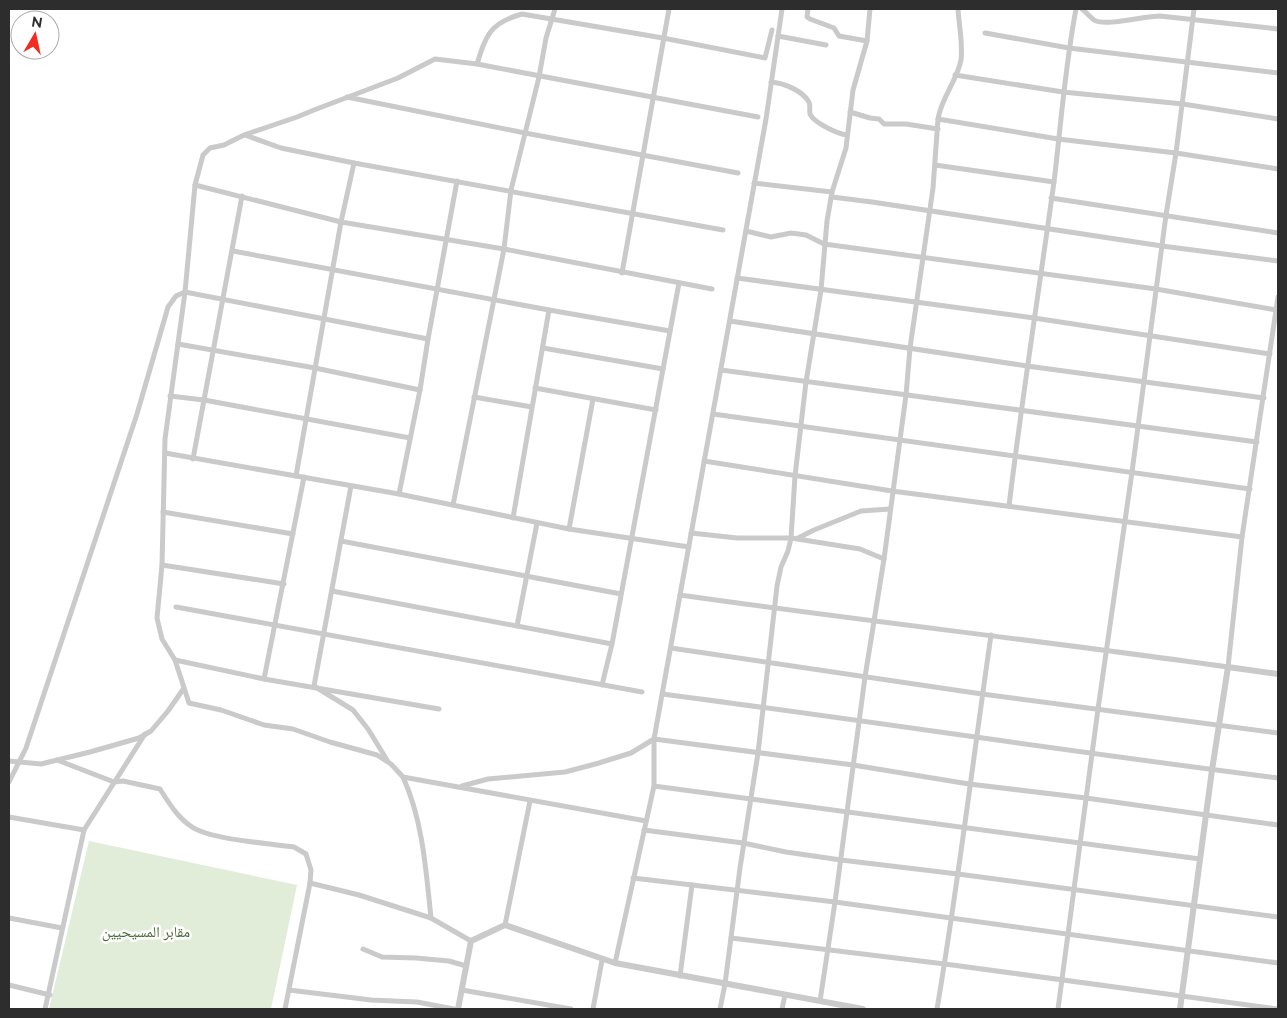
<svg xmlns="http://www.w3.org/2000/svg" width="1287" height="1018" viewBox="0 0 1287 1018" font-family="Raleway,'Noto Naskh Arabic',sans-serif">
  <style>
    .green { fill: #e1ecd9 }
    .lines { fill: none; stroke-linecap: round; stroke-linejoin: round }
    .minor { stroke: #cacaca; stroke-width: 5 }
    .tertiary { stroke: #cacaca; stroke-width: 6 }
    .labels { text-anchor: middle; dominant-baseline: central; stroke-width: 5; stroke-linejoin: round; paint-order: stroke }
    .park-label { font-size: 15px; fill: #496c37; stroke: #fff }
  </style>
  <rect width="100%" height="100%" fill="#fff"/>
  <!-- green -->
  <path class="green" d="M89,841L297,885L271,1009H49Z"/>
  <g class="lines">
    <!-- minor -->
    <g class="minor">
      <path d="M808,9L807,17L810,19L834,28L839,36L867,41"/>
      <path d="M1082,9C1086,12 1090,17 1094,20C1105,27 1144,16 1160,16L1278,29"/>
      <path d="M985,33L1069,48L1278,73"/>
      <path d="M778,36L826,45"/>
      <path d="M477,64C486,35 490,23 522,14L663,38L765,58L772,30"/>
      <path d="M955,75L1063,92L1183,104L1278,119"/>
      <path d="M771,82C783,83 802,90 809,102C811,106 809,110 810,114C814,123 838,134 847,135"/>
      <path d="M347,97L525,133L738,173"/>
      <path d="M850,112L870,118L879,119L884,124H906L938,129"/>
      <path d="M938,119L1058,139L1176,153L1278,169"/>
      <path d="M245,135L281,148L354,163L723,230"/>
      <path d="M935,165L1054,182"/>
      <path d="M754,183L832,192"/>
      <path d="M195,185L341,222L504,249L712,289"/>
      <path d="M832,197L872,202L1162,246L1278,261"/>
      <path d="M1051,198L1278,233"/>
      <path d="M746,231L771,237L791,233L806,235L824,244L1156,289L1276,310"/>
      <path d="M233,251L549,310L670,331"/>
      <path d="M622,273L669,9"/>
      <path d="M737,278L1034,318L1270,354"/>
      <path d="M730,321L1027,366L1264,398"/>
      <path d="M178,344L315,368L420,390"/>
      <path d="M543,348L663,369"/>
      <path d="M721,370L1257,442"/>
      <path d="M535,388L656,410"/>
      <path d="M170,396L204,400L410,438"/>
      <path d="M474,397L532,407"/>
      <path d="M713,414L1250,489"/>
      <path d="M165,453L399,494L569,529L689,547"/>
      <path d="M193,459L242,196"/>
      <path d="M704,461L892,491L1242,537"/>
      <path d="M296,476L341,222L354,163"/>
      <path d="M351,486L314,686L353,710L368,729L387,760"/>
      <path d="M399,494L420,390L428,339L457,181"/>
      <path d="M453,505L504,249L511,190L539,77L546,38L555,9"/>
      <path d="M1009,506C1022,398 1039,290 1054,182C1061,124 1065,66 1076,9"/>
      <path d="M163,512L293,534"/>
      <path d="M513,518L549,310"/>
      <path d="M569,529L593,399"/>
      <path d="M691,533L737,538H791L860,549L884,559"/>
      <path d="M798,538L814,530L861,511L890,509"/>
      <path d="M341,541L621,594"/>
      <path d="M162,565L284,584"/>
      <path d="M332,591L612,644"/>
      <path d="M680,595C862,621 1045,641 1228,667L1242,537L1278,297"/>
      <path d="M176,607L642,692"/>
      <path d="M517,626L537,523"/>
      <path d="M671,648L982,694L1278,733"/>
      <path d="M175,660L264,679L439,709"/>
      <path d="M264,679L304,477"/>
      <path d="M602,685L612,644L679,283"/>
      <path d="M663,694C868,721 1073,752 1278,778"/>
      <path d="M57,760L114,782L123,781L160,789C169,803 177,817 192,827C212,840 268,843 294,847L306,854L311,870L310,883L359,895L431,918L471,941"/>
      <path d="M9,761L41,764L90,752L139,738L151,731L168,711L184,688"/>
      <path d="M403,777C423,821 426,871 431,918"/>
      <path d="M9,782L26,748L137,414L168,307L176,296L185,292L428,339"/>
      <path d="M462,786L488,779L565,772L599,763L631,753L654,739L853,765L969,784L1086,798L1278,825"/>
      <path d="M654,786L1200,859"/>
      <path d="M9,817L84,830"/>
      <path d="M646,821L403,777L391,764L377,755L330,742L293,729L264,725L221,710L189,703L175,660L162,639L157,618L162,565L165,439L185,292L195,185L203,155L210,148L224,145L244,135L297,117L314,110L398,78L435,59L477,64L758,117"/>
      <path d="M644,830L743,843L786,852L841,860L958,874L1278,917"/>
      <path d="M633,878L835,902L1278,963"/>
      <path d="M9,918L62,928"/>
      <path d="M505,925L530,801"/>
      <path d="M731,938L945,964L1277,1009"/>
      <path d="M363,949L382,957L416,958L449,961L466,966"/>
      <path d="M615,963L654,786V739L766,119L782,9"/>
      <path d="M680,976L692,885"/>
      <path d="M9,985L50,995"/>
      <path d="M289,990L371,1000L417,1002L454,1009"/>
      <path d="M462,990L571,1009"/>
      <path d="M820,1001L835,902L865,677L884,559L906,395L910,348L933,188L938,119C941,98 957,81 961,60C963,44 959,25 958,9"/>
      <path d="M45,1009L84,830L145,734"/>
      <path d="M285,1009L310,883"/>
      <path d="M593,1009L602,960"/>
      <path d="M720,1009L725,984L740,868L758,753L777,586L781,567L788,551L791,538L795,476L806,382L821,290L827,221L832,192L846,148L853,90L867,41L870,9"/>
      <path d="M782,1009L785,995"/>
      <path d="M937,1009C958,885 973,760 991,635"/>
      <path d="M1058,1009L1098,709L1132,472L1166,215L1176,153L1194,9"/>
    </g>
    <!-- tertiary -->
    <g class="tertiary">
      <path d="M458,1009L471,941L505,925L615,963L863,1009"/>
      <path d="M1180,1009L1212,770L1228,667L1278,674"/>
    </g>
  </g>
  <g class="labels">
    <!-- park labels -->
    <g class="park-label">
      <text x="146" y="932">مقابر المسيحيين</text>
    </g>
  </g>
  <!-- border -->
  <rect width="1287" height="1018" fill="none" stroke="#2d2d2d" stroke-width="20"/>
  <!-- north arrow -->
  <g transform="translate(35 35) rotate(9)"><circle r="24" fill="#ffffff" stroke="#ababab"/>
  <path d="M0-4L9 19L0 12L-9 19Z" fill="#f32c21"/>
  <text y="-8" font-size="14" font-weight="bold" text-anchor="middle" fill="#2d2d2d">N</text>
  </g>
</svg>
